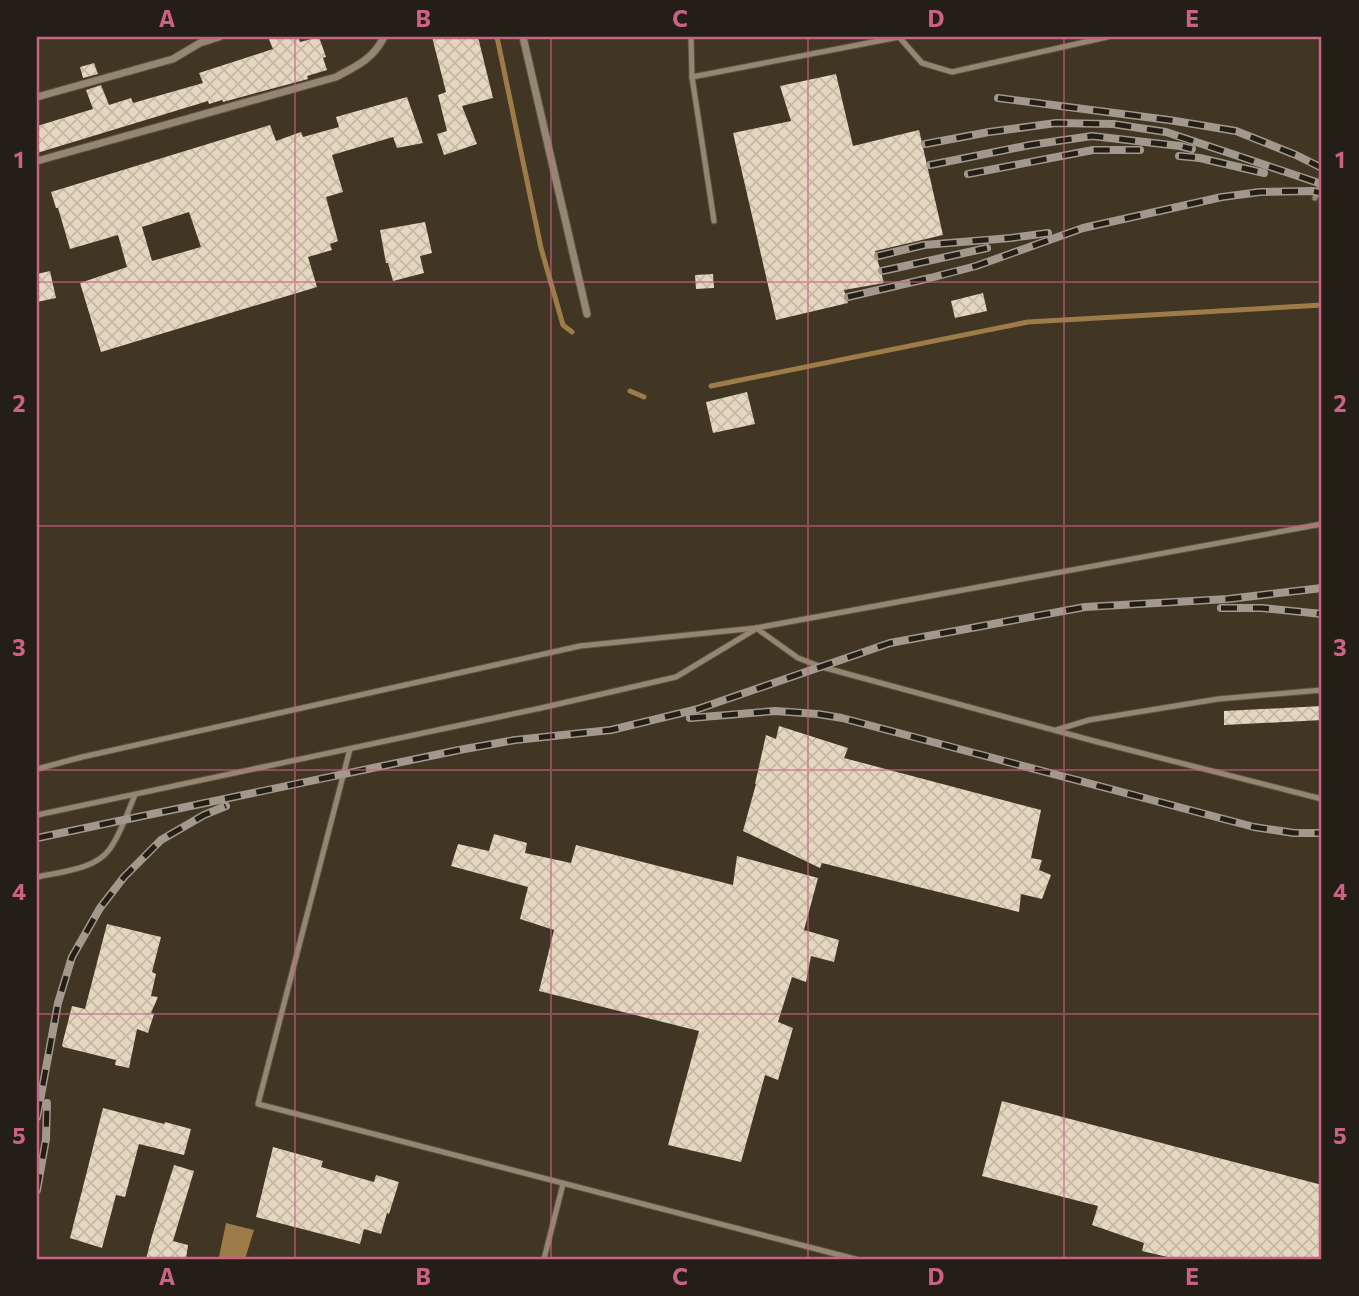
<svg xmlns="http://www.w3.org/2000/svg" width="1359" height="1296" viewBox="0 0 1359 1296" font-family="Commissioner,sans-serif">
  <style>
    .water { fill: #9d7c49 }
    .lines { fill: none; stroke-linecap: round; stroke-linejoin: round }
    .stream { stroke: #9d7c49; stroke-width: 5 }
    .building { fill: url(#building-cross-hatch); fill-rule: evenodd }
    .lane-casing { stroke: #5d5343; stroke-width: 7 }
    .street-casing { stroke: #5d5343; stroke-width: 9 }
    .lane { stroke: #948671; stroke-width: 5 }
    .street { stroke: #948671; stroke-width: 7 }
    .rail-casing { stroke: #a2988b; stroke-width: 8 }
    .rail { stroke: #231e16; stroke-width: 5; stroke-dasharray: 16; stroke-linecap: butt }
    .grid { fill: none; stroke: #cb6285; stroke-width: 2; stroke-opacity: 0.55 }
    .neatline { fill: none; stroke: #cb6285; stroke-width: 2.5 }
    .grid-label { font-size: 23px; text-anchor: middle; font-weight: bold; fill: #cb6285 }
  </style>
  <defs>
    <pattern id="building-cross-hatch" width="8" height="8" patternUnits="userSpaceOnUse" patternTransform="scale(1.75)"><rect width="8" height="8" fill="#e5d6bf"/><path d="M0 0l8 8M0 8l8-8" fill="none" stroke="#c4b8a5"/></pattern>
  </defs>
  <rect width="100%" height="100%" fill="#413523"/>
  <!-- water -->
  <path class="water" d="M226,1223L254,1230L245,1259H226L219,1257Z"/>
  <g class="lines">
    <!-- stream -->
    <g class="stream">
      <path d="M497,37L541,248L563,325L572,332"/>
      <path d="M711,386L1028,322L1322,305"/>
      <path d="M630,391L644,397"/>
    </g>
  </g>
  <!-- building -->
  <g class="building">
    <path d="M268,37H298L300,42L319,37L326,57L323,58L327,70L307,76L308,79L223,102L222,100L209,104L208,101L37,153V126L93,109L86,90L101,85L109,105L131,98L133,103L203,83L199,73L273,49Z"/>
    <path d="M432,37H478L493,98L462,106L477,144L444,155L437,134L447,131L438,95L446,92Z"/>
    <path d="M94,63L98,74L83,78L80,67Z"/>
    <path d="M836,74L853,146L919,130L943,235L875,251L884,283L844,290L848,303L776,320L733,133L791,121L780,86Z"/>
    <path d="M407,97L423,143L397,148L393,137L332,155L343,192L326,197L338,241L330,244L332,250L308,257L317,287L101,352L80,283L127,267L118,235L70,249L58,208H56L51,192L270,125L276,141L301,132L303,137L339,127L336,117ZM189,212L201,247L152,261L142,227Z"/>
    <path d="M425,222L432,253L420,256L424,273L393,281L388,263H386L380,230Z"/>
    <path d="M50,271L56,298L37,302V274Z"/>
    <path d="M713,274L714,288L696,289L695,275Z"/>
    <path d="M983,293L987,311L955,318L951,301Z"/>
    <path d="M747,392L755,424L713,433L706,402Z"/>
    <path d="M1322,706V720L1224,725V711Z"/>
    <path d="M779,726L848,748L844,758L1041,810L1031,858L1042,860L1039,870L1051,875L1042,899L1021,894L1019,912L822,863L820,868L743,831L756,784H755L766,735L776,739Z"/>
    <path d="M494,834L527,843L525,853L571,863L576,845L733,885L737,856L818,878L804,930L839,940L834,962L811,956L806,982L792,977L778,1022L793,1028L778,1080L765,1075L741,1162L668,1145L699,1031L539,991L554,930L520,919L528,887L451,866L458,844L489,851Z"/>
    <path d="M107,924L161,937L152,972L156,974L151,996L158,997L151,1013L154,1014L148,1033L137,1029L129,1068L115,1065L116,1060L63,1047L62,1045L72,1006L85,1009Z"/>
    <path d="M1002,1101L1322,1185V1259H1176L1142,1251L1144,1243L1092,1225L1098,1206L982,1176Z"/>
    <path d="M103,1108L164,1124L165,1122L191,1129L184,1155L139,1144L125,1197L116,1195L102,1248L70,1238Z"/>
    <path d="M273,1147L323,1161L321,1167L374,1182L376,1175L399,1182L389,1214L387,1213L381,1234L364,1229L360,1244L256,1217Z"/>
    <path d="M174,1165L194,1171L173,1241L188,1245L186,1259H146L152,1236Z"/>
  </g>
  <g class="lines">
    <defs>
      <g id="lane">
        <path d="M691,37L692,77L714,221"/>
        <path d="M692,77L899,37L922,63L952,72L1107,37"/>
        <path d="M1315,198L1322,179"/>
        <path d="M756,628L798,658L822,667L1094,741L1322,799"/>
        <path d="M1056,730L1089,720L1218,699L1322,690"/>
        <path d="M350,749L258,1104L855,1259"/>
        <path d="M37,769L82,757L580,646L756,628L1322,524"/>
        <path d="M37,815L541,708L676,677L754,630"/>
        <path d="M37,877C59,872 94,870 109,850C121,834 127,813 135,795"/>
        <path d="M544,1259L563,1184"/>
      </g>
      <g id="street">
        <path d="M523,37L587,314"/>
        <path d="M37,97L173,59L200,43L219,37"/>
        <path d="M37,161L336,77C357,66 373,59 384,37"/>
      </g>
    </defs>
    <!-- lane casing -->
    <use href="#lane" class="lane-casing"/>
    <!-- street casing -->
    <use href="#street" class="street-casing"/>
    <!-- lane -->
    <use href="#lane" class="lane"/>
    <!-- street -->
    <use href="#street" class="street"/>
    <defs>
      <g id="rail">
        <path d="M998,98L1169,120L1236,131L1296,155L1322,168"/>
        <path d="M925,144L989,132L1056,123L1113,124L1166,132L1322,184"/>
        <path d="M1179,156L1200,158L1264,173"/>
        <path d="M930,165L1030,145L1092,136L1180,146L1192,149"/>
        <path d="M968,174L1093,150H1140"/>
        <path d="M878,256L924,245L1011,238L1048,233"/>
        <path d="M882,271L987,248"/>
        <path d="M848,297L930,278L976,266L1083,228L1222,197L1260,192L1312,191L1322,193"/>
        <path d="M1221,608H1262L1322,614"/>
        <path d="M690,718L775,711L818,714L842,718L1254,827L1294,833H1322"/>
        <path d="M37,838L459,750L515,740L611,730L698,709L890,643L1085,607L1228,599L1322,588"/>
        <path d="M37,1117L58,1003L72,957L100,908L124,877L161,840L204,815L226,806"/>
        <path d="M37,1190L46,1139L47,1103"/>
      </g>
    </defs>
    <!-- rail casing -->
    <use href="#rail" class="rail-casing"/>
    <!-- rail -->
    <use href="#rail" class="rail"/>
  </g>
  <!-- grid -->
  <path class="grid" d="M295,37V1259M551,37V1259M808,37V1259M1064,37V1259M37,282H1322M37,526H1322M37,770H1322M37,1014H1322"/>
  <!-- border -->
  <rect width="1359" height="1296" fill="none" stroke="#231e16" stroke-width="77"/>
  <rect x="38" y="38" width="1282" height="1220" class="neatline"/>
  <g class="grid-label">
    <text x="167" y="27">A</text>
    <text x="423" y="27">B</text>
    <text x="680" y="27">C</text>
    <text x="936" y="27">D</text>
    <text x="1192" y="27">E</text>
    <text x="19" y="168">1</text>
    <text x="1340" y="168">1</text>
    <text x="19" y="412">2</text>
    <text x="1340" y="412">2</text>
    <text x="19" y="656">3</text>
    <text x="1340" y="656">3</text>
    <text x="19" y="900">4</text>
    <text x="1340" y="900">4</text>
    <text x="19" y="1144">5</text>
    <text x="1340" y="1144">5</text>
    <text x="167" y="1285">A</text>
    <text x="423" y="1285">B</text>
    <text x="680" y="1285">C</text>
    <text x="936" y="1285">D</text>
    <text x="1192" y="1285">E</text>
  </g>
</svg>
